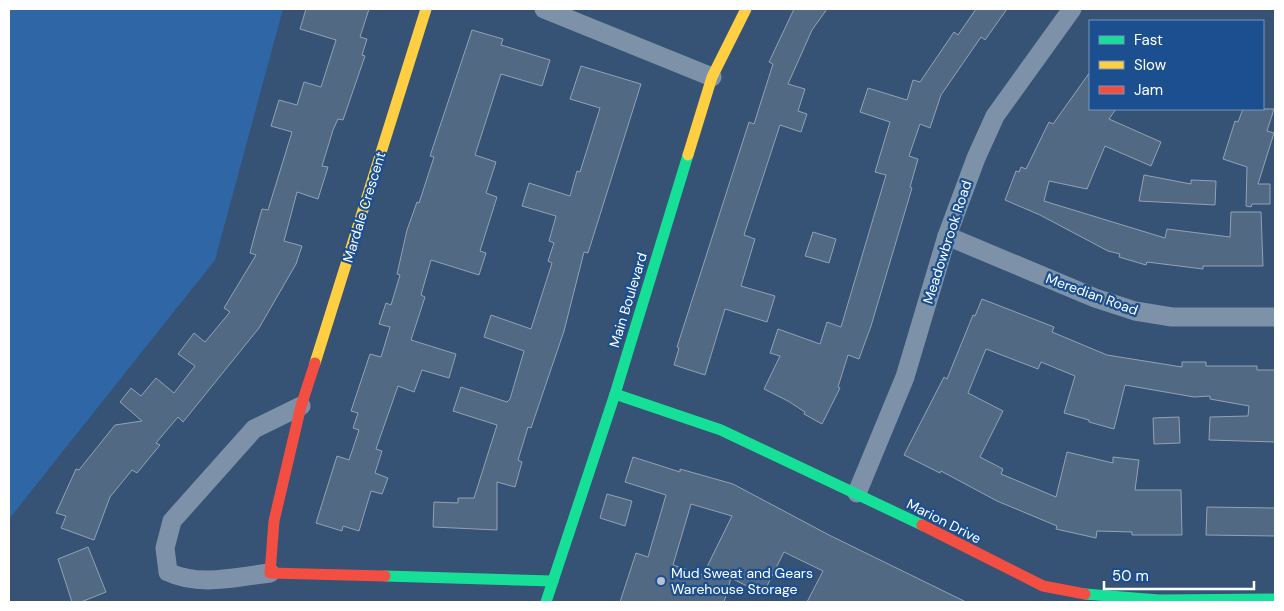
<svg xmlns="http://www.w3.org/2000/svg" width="1284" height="611" viewBox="0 0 1284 611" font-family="'DM Sans',sans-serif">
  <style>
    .green { fill: #2f66a5 }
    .building { fill: #526984; stroke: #92a2b6; fill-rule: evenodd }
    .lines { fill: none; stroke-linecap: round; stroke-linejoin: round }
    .street { stroke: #7d92a8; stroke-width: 19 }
    .fast { stroke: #16e098; stroke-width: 11 }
    .slow { stroke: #ffcf43; stroke-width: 11 }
    .jam { stroke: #f24e42; stroke-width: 11 }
    .poi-dot { fill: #b9c2ce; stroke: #1b4f8f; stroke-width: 2 }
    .labels { text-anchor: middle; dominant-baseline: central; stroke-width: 4.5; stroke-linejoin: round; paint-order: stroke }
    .street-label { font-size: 14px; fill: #fff; stroke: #1b4f8f }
    .poi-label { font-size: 14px; fill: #fff; stroke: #1b4f8f; text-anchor: start }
  </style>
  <rect width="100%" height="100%" fill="#365274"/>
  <!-- green -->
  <path class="green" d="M9,9H283L215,260L9,519Z"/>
  <!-- building -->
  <g class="building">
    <path d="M306,9H369L360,37L367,39L362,55L365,56L343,120L338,119L333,130L322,166L328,167L318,199L297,192L284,241L302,246L296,264L259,328L183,422L178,417L156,443L160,445L137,473L132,470L110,497L94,540L61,528L66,516L56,513L76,469L79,470L115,425L142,421L120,402L131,388L141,396L156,378L174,393L195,366L178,354L194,333L205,342L230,312L224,308L256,255L250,253L256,230L262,209L268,210L292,132L271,126L279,100L297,105L304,82L321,87L336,40L300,29Z"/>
    <path d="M794,9H827L812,30L788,84L805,89L798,111L807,114L801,132L780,125L744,235L755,239L741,286L775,296L767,322L725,309L705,375L674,365L679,348L677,347L749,122L754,124L773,64L769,62Z"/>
    <path d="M976,9H1007L985,40L981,37L941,95L930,128L920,124L909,156L918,159L910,187L912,188L871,326L859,359L848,355L838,387L840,388L822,424L804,414L805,412L788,401L764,389L780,356L770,353L778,329L820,344L827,322L841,327L886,175L875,172L890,122L860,112L868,88L907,100L913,80L920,82L954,32L958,35Z"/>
    <path d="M472,30L503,39L501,45L550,60L542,86L501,74L475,155L496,162L486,193L497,197L480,251L486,253L479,275L431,260L421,295L425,297L411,340L456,354L449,378L422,370L414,392L398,386L376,449L382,451L375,473L388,478L382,494L371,491L359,531L343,526L342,531L316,523L337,456L349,460L359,430L353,428L358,413L351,411L370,354L381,357L390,327L379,324L386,303L391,305L400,275L397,274L407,230L417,202L419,203L434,157L430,156Z"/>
    <path d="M581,66L641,84L588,253L584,252L564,331L531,428L528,427L518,460L522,462L515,487L497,482V530L433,527L434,502L458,503V498H474L497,425L453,411L461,387L507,402L510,399L524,351L484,337L491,315L531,329L552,263L548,261L554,243L549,241L556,216L522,206L529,183L570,196L577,171L580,172L600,108L570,99Z"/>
    <path d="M1090,72V109H1116L1109,119L1161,142L1151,166L1105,146L1087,189L1049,181L1044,201L1165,238L1167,229L1230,237L1231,212H1261L1263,266H1203V269L1147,262L1146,265L1119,257L1120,254L1108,251L1040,215L1005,200L1016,171L1019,172L1021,167L1026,169L1049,122L1053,124Z"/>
    <path d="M1243,109H1274L1267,131L1274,133L1258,184H1270V204H1252L1251,207L1246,206L1247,167L1223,159L1235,121L1238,122Z"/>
    <path d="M1144,175L1191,184V180L1216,181L1215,205L1139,201Z"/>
    <path d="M813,232L836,239L829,263L805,256Z"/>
    <path d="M982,299L1054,327L1052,332L1107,355L1182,367V362H1206V366H1257V370H1275V442L1209,440L1210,417L1248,416L1249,406L1210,399V396L1194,397L1125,385L1114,429L1089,422V420L1064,413L1075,376L1041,362L1038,369L986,349L968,393L1003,411L980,457L1003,469L1001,474L1056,497L1067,452L1113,463V457L1139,460L1135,490H1181L1182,535H1132V532L1097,531L1096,538L1056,529L1057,526L997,501L941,471L940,473L904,455L944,377L947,379L973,315L975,316Z"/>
    <path d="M1179,417L1180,443L1154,444L1153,418Z"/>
    <path d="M633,457L680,472V469L733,484L829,535L966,602H807L823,571L784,552L763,594L731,578L724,602H620L636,553L648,557L666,495L625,482ZM691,504L732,516L703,575L673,565Z"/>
    <path d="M607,494L632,501L625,526L600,518Z"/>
    <path d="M1207,507L1275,508V536L1206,535Z"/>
    <path d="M88,547L106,592L81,602H72L58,559Z"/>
  </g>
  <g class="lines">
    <!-- street -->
    <g class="street">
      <path d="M544,9L712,77"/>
      <path d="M947,236L1095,298L1135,311L1172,317H1275"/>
      <path d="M857,493L905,377L947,236L976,158L995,116L1072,9"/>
      <path d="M270,573C236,577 200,587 168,572L165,548L172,521L254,429L301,406"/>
    </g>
    <!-- fast -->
    <g class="fast">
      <path d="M615,394L721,430L922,525"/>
      <path d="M385,576L553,581"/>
      <path d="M1085,594L1159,600L1275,599"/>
      <path d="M546,602L615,394L688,155"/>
    </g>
    <!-- slow -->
    <g class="slow">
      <path d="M688,155L712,77L746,9"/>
      <path d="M315,363L426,9"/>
    </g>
    <!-- jam -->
    <g class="jam">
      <path d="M315,363L301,406L274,521L270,573L385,576"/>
      <path d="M922,525L1043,586L1085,594"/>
    </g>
  </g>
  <!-- markers -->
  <circle class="poi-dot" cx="661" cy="581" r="5"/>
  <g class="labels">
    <!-- street labels -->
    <g class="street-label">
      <text transform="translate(364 207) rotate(-73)">Mardale Crescent</text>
      <text transform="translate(947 242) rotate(-72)">Meadowbrook Road</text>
      <text transform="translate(1092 294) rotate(20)">Meredian Road</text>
      <text transform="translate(628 300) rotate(-73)">Main Boulevard</text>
      <text transform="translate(944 521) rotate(27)">Marion Drive</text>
    </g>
    <!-- poi labels -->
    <g class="poi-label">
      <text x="671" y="573">Mud Sweat and Gears<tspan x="671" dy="16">Warehouse Storage</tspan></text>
    </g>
  </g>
  <!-- border -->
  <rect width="1284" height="611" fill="none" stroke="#ffffff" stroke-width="20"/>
  <!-- legend -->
  <rect x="1089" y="20" width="175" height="90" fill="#1b4f8f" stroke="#7695bc"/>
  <rect x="1099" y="36" width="25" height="8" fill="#16e098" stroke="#7695bc"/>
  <text x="1134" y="45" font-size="15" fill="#ffffff">Fast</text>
  <rect x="1099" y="61" width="25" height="8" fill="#ffcf43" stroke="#7695bc"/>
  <text x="1134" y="70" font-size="15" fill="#ffffff">Slow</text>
  <rect x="1099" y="86" width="25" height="8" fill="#f24e42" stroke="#7695bc"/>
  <text x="1134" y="95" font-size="15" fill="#ffffff">Jam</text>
  <!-- scale -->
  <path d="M1104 581v8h150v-8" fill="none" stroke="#ffffff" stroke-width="2.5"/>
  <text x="1112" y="581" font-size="15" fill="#ffffff" stroke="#1b4f8f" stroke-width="4" paint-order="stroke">50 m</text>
</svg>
